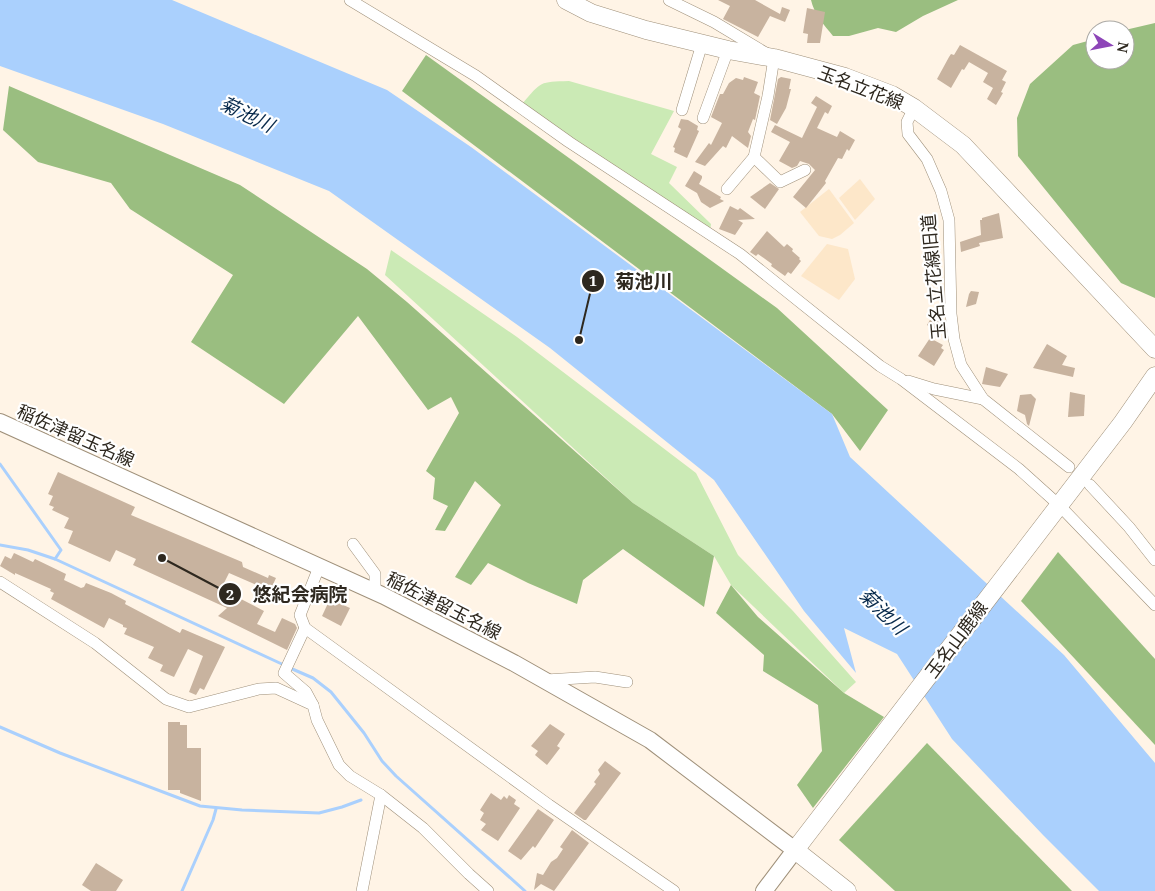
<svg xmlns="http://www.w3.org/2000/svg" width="1155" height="891" viewBox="0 0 1155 891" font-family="'Noto Serif','Noto Sans JP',serif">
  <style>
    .built { fill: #fde7c9 }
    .green { fill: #cbeab5 }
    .forest { fill: #9abe80 }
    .water { fill: #aad0fd }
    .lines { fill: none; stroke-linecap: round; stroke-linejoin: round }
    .stream { stroke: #aad0fd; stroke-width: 3 }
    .building { fill: #c8b39f }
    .minor-casing { stroke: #9f907a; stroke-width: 12 }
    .secondary-casing { stroke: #9f907a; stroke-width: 18 }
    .primary-casing { stroke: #9f907a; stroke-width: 19 }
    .minor { stroke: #fff; stroke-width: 11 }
    .secondary { stroke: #fff; stroke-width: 16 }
    .primary { stroke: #fff; stroke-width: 18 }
    .labels { text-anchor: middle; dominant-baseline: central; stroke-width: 4.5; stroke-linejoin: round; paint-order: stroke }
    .street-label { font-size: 18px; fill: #2e281f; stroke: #fff }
    .water-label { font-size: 19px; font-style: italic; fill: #082a4c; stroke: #fff }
    .leader { fill: none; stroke: #2e281f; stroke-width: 2 }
    .callout-dot { fill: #2e281f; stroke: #fff; stroke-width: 2 }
    .mark-label { font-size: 15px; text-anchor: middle; font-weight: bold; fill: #fff }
    .callout-label { font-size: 19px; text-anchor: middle; font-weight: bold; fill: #2e281f; stroke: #fff; stroke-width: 4.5; stroke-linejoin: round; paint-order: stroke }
  </style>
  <rect width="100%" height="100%" fill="#fff4e6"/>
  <!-- built -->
  <g class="built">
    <path d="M860,179L875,199L855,220L839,198Z"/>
    <path d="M829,189L854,223L840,235L832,239L819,236L800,212Z"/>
    <path d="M827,244L848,249L855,279L839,300L801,276Z"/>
  </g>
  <!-- green -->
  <g class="green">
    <path d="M569,81L674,111L651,154L677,167L669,183L711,224L710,231L522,104C542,81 539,82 569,81Z"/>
    <path d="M391,250L517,337L696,473L738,555L793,611L856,682L844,693L731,585L714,556L633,503L385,275Z"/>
  </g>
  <!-- forest -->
  <g class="forest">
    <path d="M811,0H958L923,16L896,32L878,28L849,36H833C824,25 814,14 811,0Z"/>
    <path d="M1155,23V298L1121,283L1018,156L1017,118L1030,84L1073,45L1095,39V60H1125V30Z"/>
    <path d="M426,55L777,308L888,410L860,451L832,414L402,91Z"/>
    <path d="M9,86L240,185L367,269L407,302L633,503L714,556L704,607L623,549L583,580L577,604L528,583L488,563L471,585L455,577L501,505L475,481L445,531L435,530L448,506L433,499L435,478L426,471L459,413L451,397L428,410L358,316L284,404L191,342L233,275L130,209L111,183L38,162L3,130Z"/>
    <path d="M1058,552L1155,659V745L1021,601Z"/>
    <path d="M731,585L758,617L844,693L884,717L813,808L797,785L822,751L818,705L763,671L764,655L716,613Z"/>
    <path d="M927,743L1072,891H895L839,840Z"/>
  </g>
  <!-- water -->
  <path class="water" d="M0,0H172L387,90L471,147L832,414L850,457L1064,655L1155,763V891H1099L1043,835L952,739L897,654L844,628L856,673L804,611L714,480L550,348L329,191L163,124L0,66Z"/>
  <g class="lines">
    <!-- stream -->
    <g class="stream">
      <path d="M0,464L61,550L55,559L28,550L0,545"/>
      <path d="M55,559L284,665"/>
      <path d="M290,668L313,678L331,692L364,733L382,761L396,776L525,891"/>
      <path d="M0,727L60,753L200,806L242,810L319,813L342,807L361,800"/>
      <path d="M182,891L213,820L216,809"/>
    </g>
  </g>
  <!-- building -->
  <g class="building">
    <path d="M718,0H755L780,14L782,7L790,10L785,22L770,16L758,37L723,19L730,6Z"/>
    <path d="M807,8L825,12L820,43H807L808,34L803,33Z"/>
    <path d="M960,45L1007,71L1002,80L1006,82L1001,92L1003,93L996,105L987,99L993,88L983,82L988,73L969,62L964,70L962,69L951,88L937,79L949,57L951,54L954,55Z"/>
    <path d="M744,77L758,82L754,93L760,96L755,120L753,119L748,132L751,136L748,148L732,136L726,148L723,146L705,166L695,162L709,143L711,145L722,123L711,117L720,94H723L729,83L736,78L743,80Z"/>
    <path d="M781,77L791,79L789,89H791L786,108L777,124L770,120L778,79Z"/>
    <path d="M816,96L832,106L828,114L825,112L817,128L837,137L840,131L855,140L849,151L847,149L842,159L838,158L825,181L826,183L806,208L793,197L815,170L809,164L800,161L797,166L792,168L779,161L790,142L771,132L775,125L802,138L817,107L811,103Z"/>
    <path d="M681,119L688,120L698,126L697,130L699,131L687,158L674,152L675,148L673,147L681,129L678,127Z"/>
    <path d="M694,171L702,176V178L699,184L721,197L720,199L724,201L710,208L701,202L697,193L685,186Z"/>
    <path d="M770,183L779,189L765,209L750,197Z"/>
    <path d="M730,206L738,210L740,208L755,219L738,220L743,223L735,235L719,229Z"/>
    <path d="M999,213L1003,238L979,243L980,246L961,252L960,242L981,235L980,220H982V218Z"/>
    <path d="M767,231L784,247L787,244L793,249L792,251L800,258L799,259L801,261L791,274L788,272L785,276L771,266L772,264L758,254L756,256L750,252Z"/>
    <path d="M971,291L979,292L976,304L966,307L969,294Z"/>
    <path d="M934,313L942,318L935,330L927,325Z"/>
    <path d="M930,338L943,345L941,348L944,350L934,366L918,356Z"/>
    <path d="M1047,344L1067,356L1062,365L1075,368L1073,377L1033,368Z"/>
    <path d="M986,367L1008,374L1000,387L982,384Z"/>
    <path d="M1070,392L1085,395L1084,416L1068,417Z"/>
    <path d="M1031,394L1036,399L1029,426L1027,424L1025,415L1017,411L1020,395Z"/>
    <path d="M58,472L135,507L131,515L242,562L243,567L268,578L269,575L276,578L270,591L229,573L220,591L223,592L222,596L237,602L239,598L264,611L257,624L275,632L282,618L295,624L297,628L287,650L218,616L227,608L133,565L136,559L116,550L110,562L68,543L73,531L64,528L69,518L52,510L54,507L49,505L53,496L48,494Z"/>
    <path d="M14,553L33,562L35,559L66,574L64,580L81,588L84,587L86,583L111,593L126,601L125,604L180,633L182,629H183L225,647L204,690L200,688L196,695L189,692L203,656L188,649L174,677L160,671L163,665L148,658L154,647L124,634L127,628L123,627V625L109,618L104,628L51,599L54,593L50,591L51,589L15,573V575L0,566L5,556L11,559Z"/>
    <path d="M330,599L350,608L341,626L322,616Z"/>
    <path d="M168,722H180V725H187V748H201V801L180,793V790H168Z"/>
    <path d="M550,724L565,734L557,746L560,748L547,765L535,755L538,751L531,746Z"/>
    <path d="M605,761L621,773L586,820H584L574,813L596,784L594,782L600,774L598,770Z"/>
    <path d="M491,793L501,800L504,796L507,799L509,795L516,800L514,804L520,808L498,841L481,830L486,824L480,820L484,813L480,810Z"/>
    <path d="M538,809L554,820L535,848L533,846L521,860L508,851Z"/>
    <path d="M572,830L589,843L554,891L541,884L534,890L537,873L543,875L551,862L557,858L563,849L560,847Z"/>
    <path d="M96,863L123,880L116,891H91L82,885Z"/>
  </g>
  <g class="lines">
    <defs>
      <g id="minor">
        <path d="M350,0L476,76L569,142L740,254L880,366L901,379L1019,469L1059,505L1155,605"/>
        <path d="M669,0L714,22L774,58L768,96L754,157L780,182L805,170"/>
        <path d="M914,108L907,122L908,134L927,159L941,191L949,220L951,314L954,339L961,365L983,399L1069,467"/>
        <path d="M682,110L702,44"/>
        <path d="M703,118L728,50"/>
        <path d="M727,189L754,157"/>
        <path d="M908,381L934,389L983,399"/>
        <path d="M1090,485L1129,527L1155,560"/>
        <path d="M353,544L375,574V592"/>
        <path d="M319,567L300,615L305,628L549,805L674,891"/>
        <path d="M0,582L95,643L166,699L189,707L259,689L276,688L313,705L317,720L339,765L350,776L381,795L423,828L469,874L488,891"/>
        <path d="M305,628L284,673L306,692L313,705"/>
        <path d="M546,680L595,677L627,682"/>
        <path d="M362,891L381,795"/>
      </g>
      <path id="secondary" d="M0,422L384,596L514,663L650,740L795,850L764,891"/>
      <g id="primary">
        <path d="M566,0L591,13L646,30L728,50L774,58L845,77L892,95L914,108L963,145L1155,349"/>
        <path d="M847,891L795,850L1123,422L1155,376"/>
      </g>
    </defs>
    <!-- minor casing -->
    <use href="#minor" class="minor-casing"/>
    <!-- secondary casing -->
    <use href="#secondary" class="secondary-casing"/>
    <!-- primary casing -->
    <use href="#primary" class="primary-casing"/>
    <!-- minor -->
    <use href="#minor" class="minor"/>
    <!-- secondary -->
    <use href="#secondary" class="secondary"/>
    <!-- primary -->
    <use href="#primary" class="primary"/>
  </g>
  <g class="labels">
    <!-- street labels -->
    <g class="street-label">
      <text transform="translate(861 87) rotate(21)">玉名立花線</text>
      <text transform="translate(933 277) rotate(-95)">玉名立花線旧道</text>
      <text transform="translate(76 435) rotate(24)">稲佐津留玉名線</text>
      <text transform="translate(444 605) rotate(27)">稲佐津留玉名線</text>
      <text transform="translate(956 639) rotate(-53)">玉名山鹿線</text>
    </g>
    <!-- water labels -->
    <g class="water-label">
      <text transform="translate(247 114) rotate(26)">菊池川</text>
      <text transform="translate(883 611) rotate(44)">菊池川</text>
    </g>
  </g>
  <!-- callouts -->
  <path class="leader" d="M579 340L593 281M162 558L230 594"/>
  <g class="callout-dot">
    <circle cx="579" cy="340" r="5"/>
    <circle cx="162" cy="558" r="5"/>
    <circle cx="593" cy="281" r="12"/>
    <circle cx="230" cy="594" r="12"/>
  </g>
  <g class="mark-label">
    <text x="593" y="286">1</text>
    <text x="230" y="600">2</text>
  </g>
  <g class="callout-label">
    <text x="644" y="288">菊池川</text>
    <text x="300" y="601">悠紀会病院</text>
  </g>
  <!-- north arrow -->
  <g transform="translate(1110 45) rotate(100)"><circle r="24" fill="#ffffff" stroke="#aba9a5"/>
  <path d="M0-4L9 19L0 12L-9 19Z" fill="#8d45b8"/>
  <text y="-8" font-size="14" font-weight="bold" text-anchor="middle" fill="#2e281f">N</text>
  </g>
</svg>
